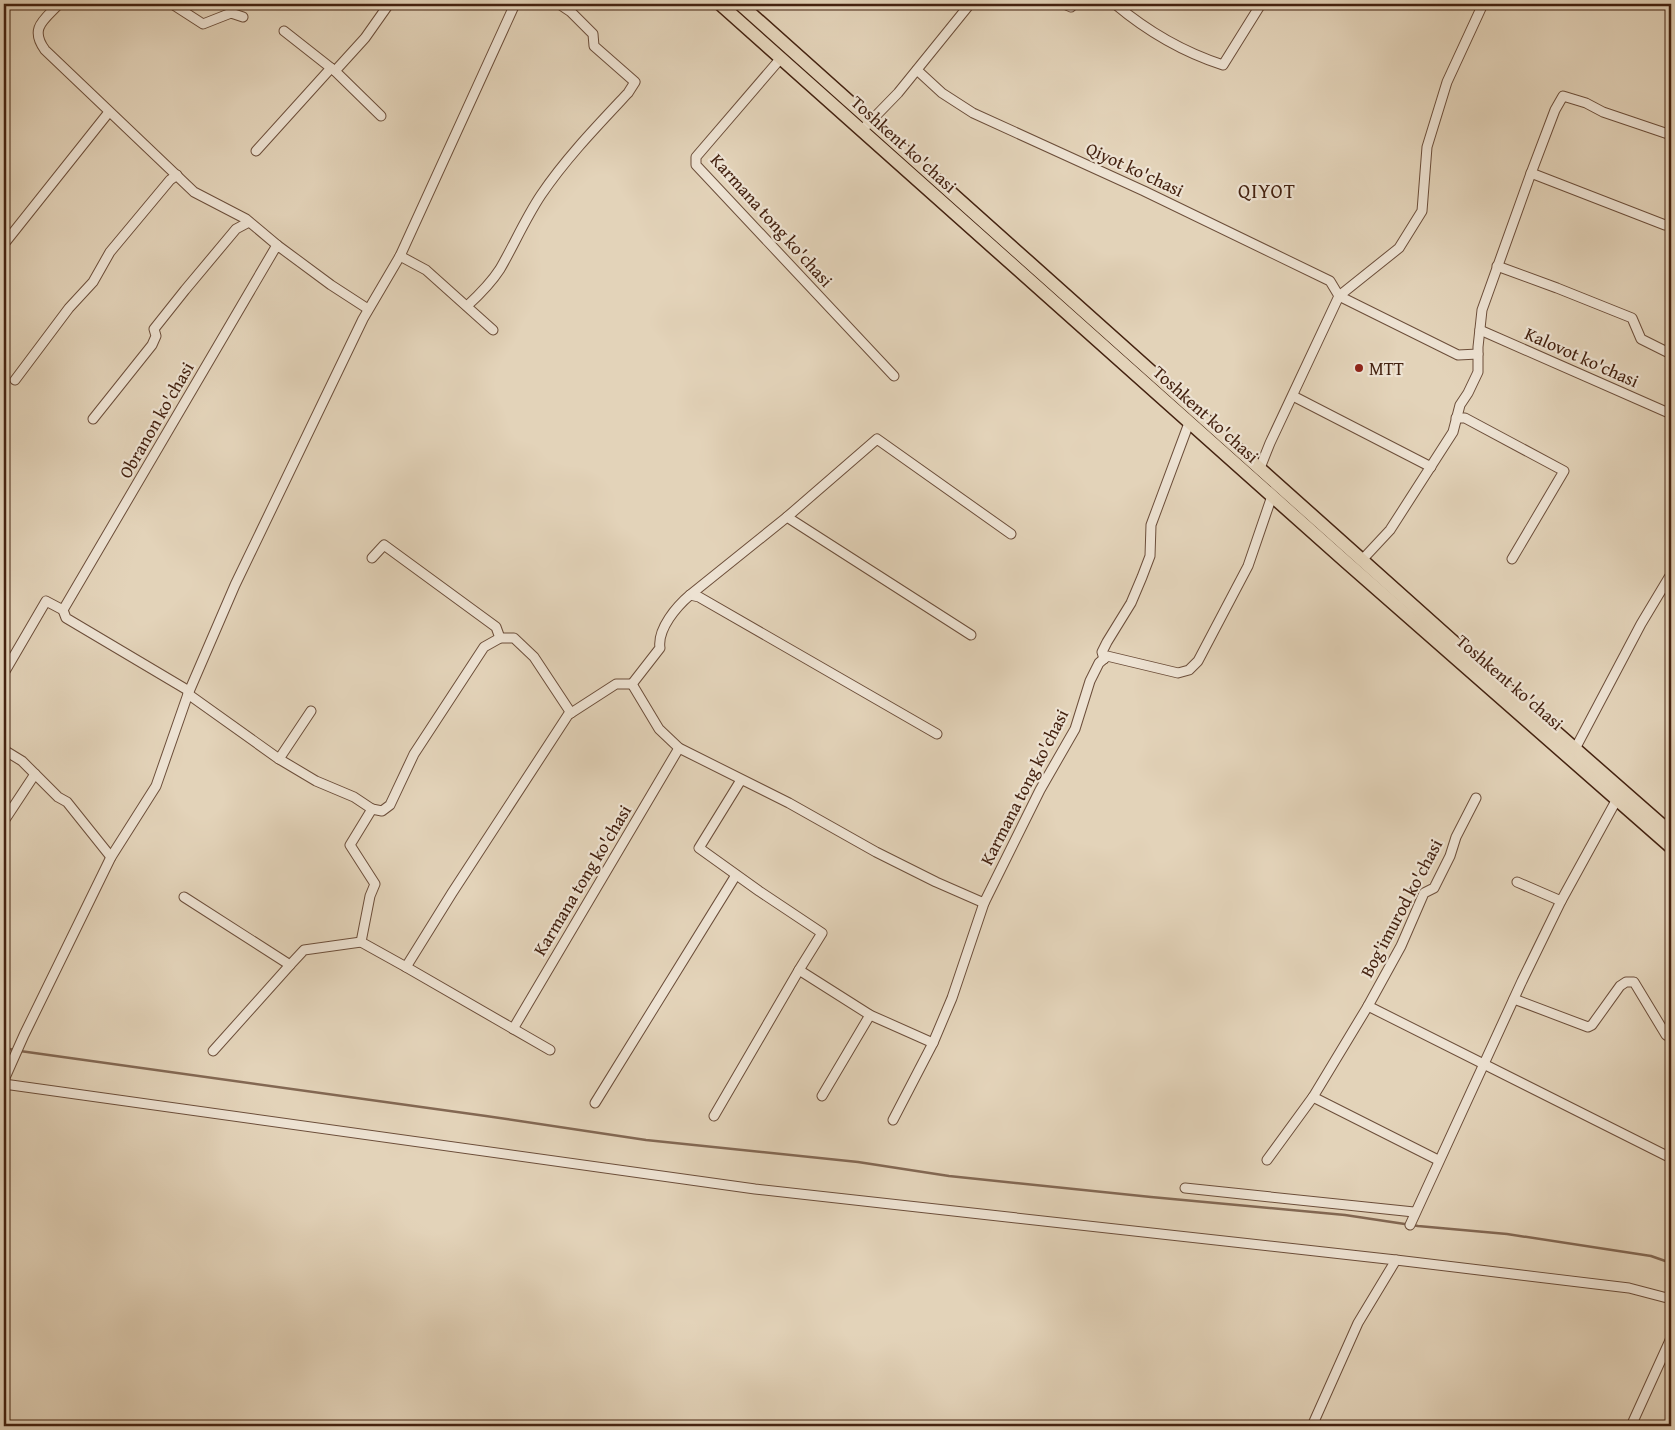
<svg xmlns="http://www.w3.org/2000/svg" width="1675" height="1430" viewBox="0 0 1675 1430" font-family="'Gentium Book Plus',serif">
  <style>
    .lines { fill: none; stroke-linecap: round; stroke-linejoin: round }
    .stream { stroke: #836853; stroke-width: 2.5 }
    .minor-casing { stroke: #6c4e3a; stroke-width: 11 }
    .highway-casing { stroke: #442210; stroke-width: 15 }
    .minor { stroke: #ede2d2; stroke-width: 9 }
    .highway { stroke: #e3d3b9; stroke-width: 12 }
    .poi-dot { fill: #8f2418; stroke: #ede2d2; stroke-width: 2 }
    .labels { text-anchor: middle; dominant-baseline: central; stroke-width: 4.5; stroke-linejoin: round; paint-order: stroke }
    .street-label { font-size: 18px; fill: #442210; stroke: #ede2d2 }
    .poi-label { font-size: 18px; fill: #442210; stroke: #ede2d2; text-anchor: start }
    .quarter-label { font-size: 20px; letter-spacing: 1px; fill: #442210; stroke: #ede2d2 }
  </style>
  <rect width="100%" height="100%" fill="#e3d3b9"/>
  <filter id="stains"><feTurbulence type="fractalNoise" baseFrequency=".004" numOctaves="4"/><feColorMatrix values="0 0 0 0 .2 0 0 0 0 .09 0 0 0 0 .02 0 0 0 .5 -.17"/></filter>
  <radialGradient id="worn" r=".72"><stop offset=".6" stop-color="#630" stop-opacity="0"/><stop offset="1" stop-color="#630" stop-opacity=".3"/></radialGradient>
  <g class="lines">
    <!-- stream -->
    <g class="stream">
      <path d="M4,1048L15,1050"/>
      <path d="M20,1051L486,1116L646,1140L858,1162L949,1176L1151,1197L1345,1215L1418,1226L1507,1234L1651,1256L1671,1263"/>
    </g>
    <defs>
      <g id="minor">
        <path d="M59,4C44,20 29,28 45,50L194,192L246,219L277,245"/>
        <path d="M172,4L203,24L231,13L243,17"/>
        <path d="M1064,4L1071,7L1074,4"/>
        <path d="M1115,4C1147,31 1183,52 1223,65L1261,4"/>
        <path d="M284,31L331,68"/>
        <path d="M781,58L696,157V165L894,376"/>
        <path d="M917,70L942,93L973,113L1144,191L1330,281L1339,296L1270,443L1260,468"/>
        <path d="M381,116L335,71L365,38L389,4"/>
        <path d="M862,130L898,93L970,4"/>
        <path d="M256,151L331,68L335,71"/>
        <path d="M1531,173L1665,225"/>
        <path d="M4,244L109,112"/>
        <path d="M400,256L426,270L493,330"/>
        <path d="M1497,266L1557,288L1632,318L1641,339L1671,354"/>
        <path d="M467,306C479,295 491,283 500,269C514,245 525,219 541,195C566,158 598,125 628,93L635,82L594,46L593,34L571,12L559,4"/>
        <path d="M1480,330L1671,414"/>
        <path d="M1478,354L1458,355L1339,296L1399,248L1422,211L1427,147L1447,82L1483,4"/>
        <path d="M15,380L69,308L93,282L110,252L170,180L177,175"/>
        <path d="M1293,396L1431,467"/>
        <path d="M1456,418H1465L1564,471L1512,559"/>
        <path d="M93,419L152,345L156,336L154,329L185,290L236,229L249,222"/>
        <path d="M787,517L971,635"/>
        <path d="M372,558L384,545L496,627L500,638"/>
        <path d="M1362,560L1390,530L1453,432L1460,405L1468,393L1478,372V347L1482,310L1530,176L1555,110L1563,96L1586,103L1603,112L1671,135"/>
        <path d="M690,595L787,517L877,439L1011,534"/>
        <path d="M63,610L66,618L189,691"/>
        <path d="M1104,659L1102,652L1107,642L1131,603L1142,577L1150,556L1151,525L1189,423"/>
        <path d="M4,673L46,601L63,610L277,245L331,285L368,309"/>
        <path d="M632,684L659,729L679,748L789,803L876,852L936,882L984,903L1040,790L1075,729L1090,681L1099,663L1107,656L1178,673L1189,670L1198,661L1248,566L1272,496"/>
        <path d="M632,684L660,648C657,629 677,606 690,595L699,597L937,734"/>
        <path d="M188,694L279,759L316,781L354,797L372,809L350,845L375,884L370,896L361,942L406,967L452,893L568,715L616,684H632"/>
        <path d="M1575,749L1641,624L1671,574"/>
        <path d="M4,750L22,761L35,774"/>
        <path d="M279,759L311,711"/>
        <path d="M741,780L699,848L759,891L822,933L799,970L870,1015L933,1043"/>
        <path d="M372,809L382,811L390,805L414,754L484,647L500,638H514L534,657L571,713"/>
        <path d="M4,821L35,774L58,797L67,802L111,857"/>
        <path d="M1517,882L1561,901"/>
        <path d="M184,897L290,965L304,950L361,942"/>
        <path d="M406,967L550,1050"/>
        <path d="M1514,999L1588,1027L1592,1025L1620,986L1626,982H1634L1666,1035L1671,1038"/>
        <path d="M1368,1006L1671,1158"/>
        <path d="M513,1029L679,748"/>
        <path d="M213,1051L290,965"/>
        <path d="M4,1080L24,1035L111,857L156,786L188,694L235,585L363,319L400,256L515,4"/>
        <path d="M4,1084L755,1189L1396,1260L1629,1288L1671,1299"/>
        <path d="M822,1096L870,1015"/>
        <path d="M595,1103L736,875"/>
        <path d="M714,1116L799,970"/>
        <path d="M893,1120L933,1043L952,998L984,903"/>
        <path d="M1267,1160L1313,1097"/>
        <path d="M1438,1160L1313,1097L1368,1006L1401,946L1424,893L1434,888L1450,856L1456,837L1476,798"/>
        <path d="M1185,1188L1414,1212"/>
        <path d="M1410,1225L1522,981L1561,901L1617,799"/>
        <path d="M1312,1426L1358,1323L1396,1260"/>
        <path d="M1631,1426L1671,1338"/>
      </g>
      <g id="highway">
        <path d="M720,4L1345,561L1671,847"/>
        <path d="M740,4L1475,661L1671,833"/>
      </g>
    </defs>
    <!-- minor casing -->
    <use href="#minor" class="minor-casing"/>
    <!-- highway casing -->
    <use href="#highway" class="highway-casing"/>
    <!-- minor -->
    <use href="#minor" class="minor"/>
    <!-- highway -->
    <use href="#highway" class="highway"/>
  </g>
  <!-- markers -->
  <circle class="poi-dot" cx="1359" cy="368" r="5"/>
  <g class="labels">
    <!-- street labels -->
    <g class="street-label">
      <text transform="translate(904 144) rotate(42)">Toshkent ko'chasi</text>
      <text transform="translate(1135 169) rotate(25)">Qiyot ko'chasi</text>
      <text transform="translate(772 220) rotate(48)">Karmana tong ko'chasi</text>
      <text transform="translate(1582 357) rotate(24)">Kalovot ko'chasi</text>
      <text transform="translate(1206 414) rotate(42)">Toshkent ko'chasi</text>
      <text transform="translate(156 420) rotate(-60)">Obranon ko'chasi</text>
      <text transform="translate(1510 682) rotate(41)">Toshkent ko'chasi</text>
      <text transform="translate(1024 787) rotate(-63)">Karmana tong ko'chasi</text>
      <text transform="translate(582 880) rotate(-59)">Karmana tong ko'chasi</text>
      <text transform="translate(1401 908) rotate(-62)">Bog'imurod ko'chasi</text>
    </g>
    <!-- poi labels -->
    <g class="poi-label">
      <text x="1369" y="368">MTT</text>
    </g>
    <!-- quarter labels -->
    <g class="quarter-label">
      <text x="1267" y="190">QIYOT</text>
    </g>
  </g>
  <!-- margin -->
  <rect width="1675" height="1430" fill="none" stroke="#e3d3b9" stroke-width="20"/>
  <rect x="5" y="5" width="1665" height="1420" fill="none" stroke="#442210" stroke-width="2.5"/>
  <rect x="10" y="10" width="1655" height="1410" fill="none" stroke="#442210"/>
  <rect width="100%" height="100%" filter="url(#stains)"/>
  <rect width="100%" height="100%" fill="url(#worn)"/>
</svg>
